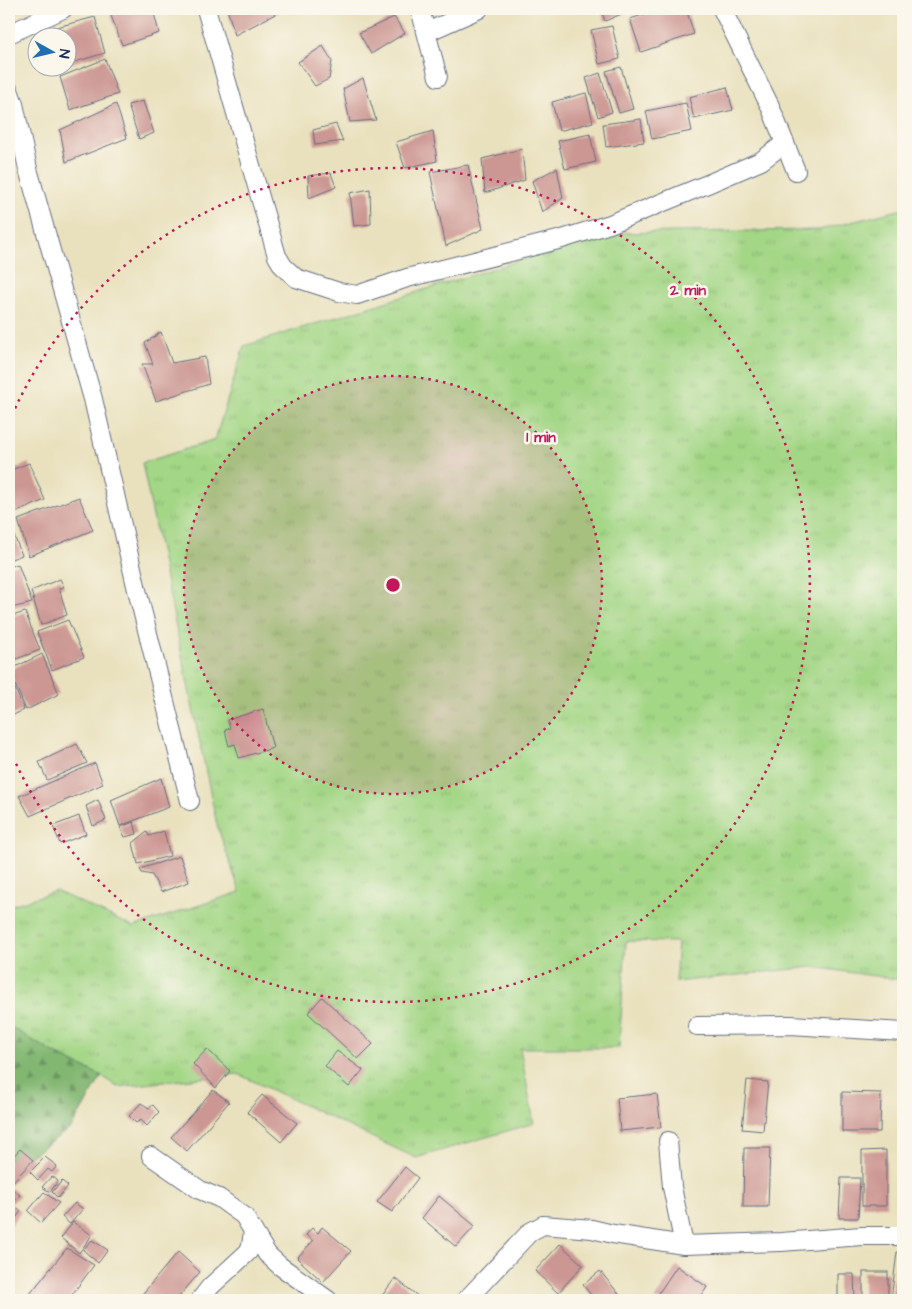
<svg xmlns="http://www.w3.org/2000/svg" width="912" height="1309" viewBox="0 0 912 1309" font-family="'Architects Daughter',sans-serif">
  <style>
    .grass { fill: url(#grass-tufts); stroke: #5f8272 }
    .forest { fill: url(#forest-firs); stroke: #4e7368 }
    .building { fill: #cc9793 }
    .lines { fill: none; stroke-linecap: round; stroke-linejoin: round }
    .minor-casing { stroke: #636d80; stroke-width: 20 }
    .minor { stroke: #fff; stroke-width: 18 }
    .ring { fill: none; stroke: #c2185b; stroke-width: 2.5; stroke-dasharray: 2.5 5 }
    .centre { fill: #c2185b; stroke: #fbf7ec; stroke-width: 2.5 }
    .ring-label { font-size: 15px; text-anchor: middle; font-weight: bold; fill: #c2185b; stroke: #fbf7ec; stroke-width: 5; stroke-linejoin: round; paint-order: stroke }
  </style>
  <defs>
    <pattern id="grass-tufts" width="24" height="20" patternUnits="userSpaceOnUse" patternTransform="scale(1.25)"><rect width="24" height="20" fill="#a3d685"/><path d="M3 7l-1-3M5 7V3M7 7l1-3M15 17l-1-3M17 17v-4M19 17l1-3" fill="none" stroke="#8cb875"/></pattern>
    <pattern id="forest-firs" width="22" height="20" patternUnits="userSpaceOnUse" patternTransform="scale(1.25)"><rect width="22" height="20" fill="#82b772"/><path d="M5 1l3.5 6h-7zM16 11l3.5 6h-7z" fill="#6a9561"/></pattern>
  </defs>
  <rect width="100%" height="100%" fill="#fbf7ec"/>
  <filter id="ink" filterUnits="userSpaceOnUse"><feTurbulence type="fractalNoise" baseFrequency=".02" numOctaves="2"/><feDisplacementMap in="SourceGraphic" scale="10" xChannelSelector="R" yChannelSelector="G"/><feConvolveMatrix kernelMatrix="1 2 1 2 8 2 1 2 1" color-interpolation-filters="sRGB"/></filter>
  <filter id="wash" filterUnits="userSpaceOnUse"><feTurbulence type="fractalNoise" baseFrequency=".0096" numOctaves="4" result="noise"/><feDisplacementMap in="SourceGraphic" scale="20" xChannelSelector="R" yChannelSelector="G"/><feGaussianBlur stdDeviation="1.12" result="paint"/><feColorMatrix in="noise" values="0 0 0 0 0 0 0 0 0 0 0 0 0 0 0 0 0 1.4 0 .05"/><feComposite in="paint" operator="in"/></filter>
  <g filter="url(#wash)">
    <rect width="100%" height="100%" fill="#e9e1be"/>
    <!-- grass -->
    <path class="grass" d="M903,209V980L812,967L675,982L678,942L626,941L619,1048H520L534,1123L416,1158L238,1074L117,1087L102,1076L57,1055L9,1026V906L56,891L133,927L240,892L217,825L142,463L215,440L244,346L607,233L819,230Z"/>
    <!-- forest -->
    <path class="forest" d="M9,1026L57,1055L102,1076L71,1128L9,1171Z"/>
    <g id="blocks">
      <!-- building -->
      <g class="building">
        <path d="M120,9H153L159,33L122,45L110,13Z"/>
        <path d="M227,9H285L235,35Z"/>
        <path d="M600,9H633L605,21Z"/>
        <path d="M661,9H686L694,34L641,52L630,19Z"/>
        <path d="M95,17L105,53L68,64V38H57V27Z"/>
        <path d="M394,17L405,33L371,54L359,33Z"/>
        <path d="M612,26L620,59L599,64L591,30Z"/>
        <path d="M323,46L332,61L329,79L315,86L298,62Z"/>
        <path d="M105,59L118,94L70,110L60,77Z"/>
        <path d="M621,67L633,109L619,113L606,71Z"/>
        <path d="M39,68H56L42,72Z"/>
        <path d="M600,73L612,112L598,117L586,78Z"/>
        <path d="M363,78L376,120L350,122L343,89Z"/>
        <path d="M727,87L733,110L694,119L689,97Z"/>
        <path d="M586,93L593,122L559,131L552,102Z"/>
        <path d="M143,101L154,133L139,139L128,105Z"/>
        <path d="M686,103L692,131L652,139L646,111Z"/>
        <path d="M116,104L127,138L66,162L60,130Z"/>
        <path d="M641,119L644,142L606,147L603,124Z"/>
        <path d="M336,124L343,141L315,145L313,130Z"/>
        <path d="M433,131L437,161L405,168L396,142Z"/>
        <path d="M590,134L596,162L565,169L558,141Z"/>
        <path d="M522,149L525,180L485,193L482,159Z"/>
        <path d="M468,165L483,229L446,246L430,172Z"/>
        <path d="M557,168L563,198L542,212L532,181Z"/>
        <path d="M331,173L336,187L309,198L308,176Z"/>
        <path d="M370,189L371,224L354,226L350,193Z"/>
        <path d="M161,332L172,363L205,357L209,384L156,401L142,364H153L145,343Z"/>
        <path d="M29,463L45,500L17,512L9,493V471Z"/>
        <path d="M79,497L93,530L29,556L18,520Z"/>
        <path d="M10,526L22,555L9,560V527Z"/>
        <path d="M18,564L32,603L11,608L9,601V567Z"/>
        <path d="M60,579L64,587L59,588L67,615L41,625L31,591Z"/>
        <path d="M25,612L40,650L11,661L9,656V617Z"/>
        <path d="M68,620L84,657L52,670L37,632Z"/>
        <path d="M42,654L59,694L26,710L9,670Z"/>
        <path d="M9,674L24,710L9,717Z"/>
        <path d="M263,709L273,748L239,758L235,744L229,746L225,730L230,728L227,720Z"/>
        <path d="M77,744L87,763L47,780L39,762Z"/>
        <path d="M95,763L103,784L30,816L19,796Z"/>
        <path d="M161,778L169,807L120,826L111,800Z"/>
        <path d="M98,800L106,820L93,826L86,806Z"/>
        <path d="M79,816L86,834L60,844L53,826Z"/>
        <path d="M134,822L137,834L125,837L120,827Z"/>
        <path d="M164,831L170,856L138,864L133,843L147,832L149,836Z"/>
        <path d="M180,856L189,882L161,892L152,875L142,873L140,869Z"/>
        <path d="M900,907H903V922L899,921Z"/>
        <path d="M322,997L373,1044L358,1059L308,1013Z"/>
        <path d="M207,1049L230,1071L216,1088L193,1064Z"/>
        <path d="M337,1051L363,1070L349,1087L325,1066Z"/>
        <path d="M747,1080L768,1082L763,1131L742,1129Z"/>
        <path d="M213,1090L229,1102L187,1151L171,1137Z"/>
        <path d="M842,1092L881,1093L880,1132H842Z"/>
        <path d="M657,1094L661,1127L620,1131L617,1098Z"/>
        <path d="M262,1095L297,1123L281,1142L247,1112Z"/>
        <path d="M141,1103L149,1108L153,1105L159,1112L147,1126L141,1120L136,1123L129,1116Z"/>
        <path d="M744,1148H770L768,1207H743Z"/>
        <path d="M20,1149L33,1160L9,1186V1161Z"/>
        <path d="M886,1150V1206H862V1151Z"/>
        <path d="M45,1157L57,1166L52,1172L48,1169L38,1180L30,1172Z"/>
        <path d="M405,1167L418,1178L392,1212L377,1202Z"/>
        <path d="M52,1176L58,1181L50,1192L42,1187Z"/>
        <path d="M841,1178H860L858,1218H839Z"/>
        <path d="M62,1181L68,1186L58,1198L52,1192Z"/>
        <path d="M11,1188L20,1195L12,1203L9,1201V1190Z"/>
        <path d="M44,1192L59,1203L41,1223L28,1211Z"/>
        <path d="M439,1196L475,1226L456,1247L422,1218Z"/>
        <path d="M9,1203L21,1211L9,1228Z"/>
        <path d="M75,1203L83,1209L70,1224L62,1217Z"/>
        <path d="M73,1222L92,1235L79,1253L61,1238Z"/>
        <path d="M322,1227L351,1251L323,1282L297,1258L313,1241L306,1235L312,1228L318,1233Z"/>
        <path d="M92,1240L108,1250L98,1263L83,1250Z"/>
        <path d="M560,1244L583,1265L558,1293L535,1271Z"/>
        <path d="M67,1248L94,1265L68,1300H25Z"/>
        <path d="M178,1252L200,1272L176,1300H141L139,1298Z"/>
        <path d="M897,1252H903V1300H891Z"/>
        <path d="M677,1266L707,1287L699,1300H654Z"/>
        <path d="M600,1271L624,1300H595L583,1285Z"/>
        <rect x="863" y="1272" width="25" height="28"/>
        <path d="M838,1274H854L855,1300H838Z"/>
        <path d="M395,1278L419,1297L416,1300H379Z"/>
      </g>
    </g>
  </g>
  <g filter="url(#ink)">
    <use href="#blocks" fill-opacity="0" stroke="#636d80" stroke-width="1"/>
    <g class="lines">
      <defs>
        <g id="minor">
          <path d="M206,9L277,256L283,266L296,278L339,292L357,295L407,278L562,239L610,224L710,183L761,161L785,143"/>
          <path d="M420,9L438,77"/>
          <path d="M722,9L770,106L796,171"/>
          <path d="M427,32L479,9"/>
          <path d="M9,34L63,9"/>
          <path d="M9,90L14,104L28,169L93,399L137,590L190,801"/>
          <path d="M697,1026L791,1025L903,1032"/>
          <path d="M668,1141L672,1187L684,1245"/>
          <path d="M151,1156L200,1190L219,1198L244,1216L267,1254L280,1266L328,1300"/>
          <path d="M200,1300L210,1287L248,1252L251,1246L253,1231"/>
          <path d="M466,1300L530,1232L543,1225L592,1229L613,1234L684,1245L781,1242L862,1236H903"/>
        </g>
      </defs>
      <!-- minor casing -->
      <use href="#minor" class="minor-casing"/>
      <!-- minor -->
      <use href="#minor" class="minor"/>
    </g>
  </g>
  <!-- distance rings -->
  <circle cx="393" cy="585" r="209" fill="#c2185b" fill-opacity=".12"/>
  <g class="ring">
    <circle cx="393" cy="585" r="209"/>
    <path d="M9 422A417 417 0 1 1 9 748"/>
  </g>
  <circle cx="393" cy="585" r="8" class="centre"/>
  <g class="ring-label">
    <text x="688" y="295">2 min</text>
    <text x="541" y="442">1 min</text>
  </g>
  <!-- margin -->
  <rect width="912" height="1309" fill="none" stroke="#fbf7ec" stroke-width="30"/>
  <!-- north arrow -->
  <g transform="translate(52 52) rotate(98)"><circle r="24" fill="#fbf7ec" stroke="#a1a7b3"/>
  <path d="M0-4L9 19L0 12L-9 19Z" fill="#1f6fb2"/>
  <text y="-8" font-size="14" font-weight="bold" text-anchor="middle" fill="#1b2f5e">N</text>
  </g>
</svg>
